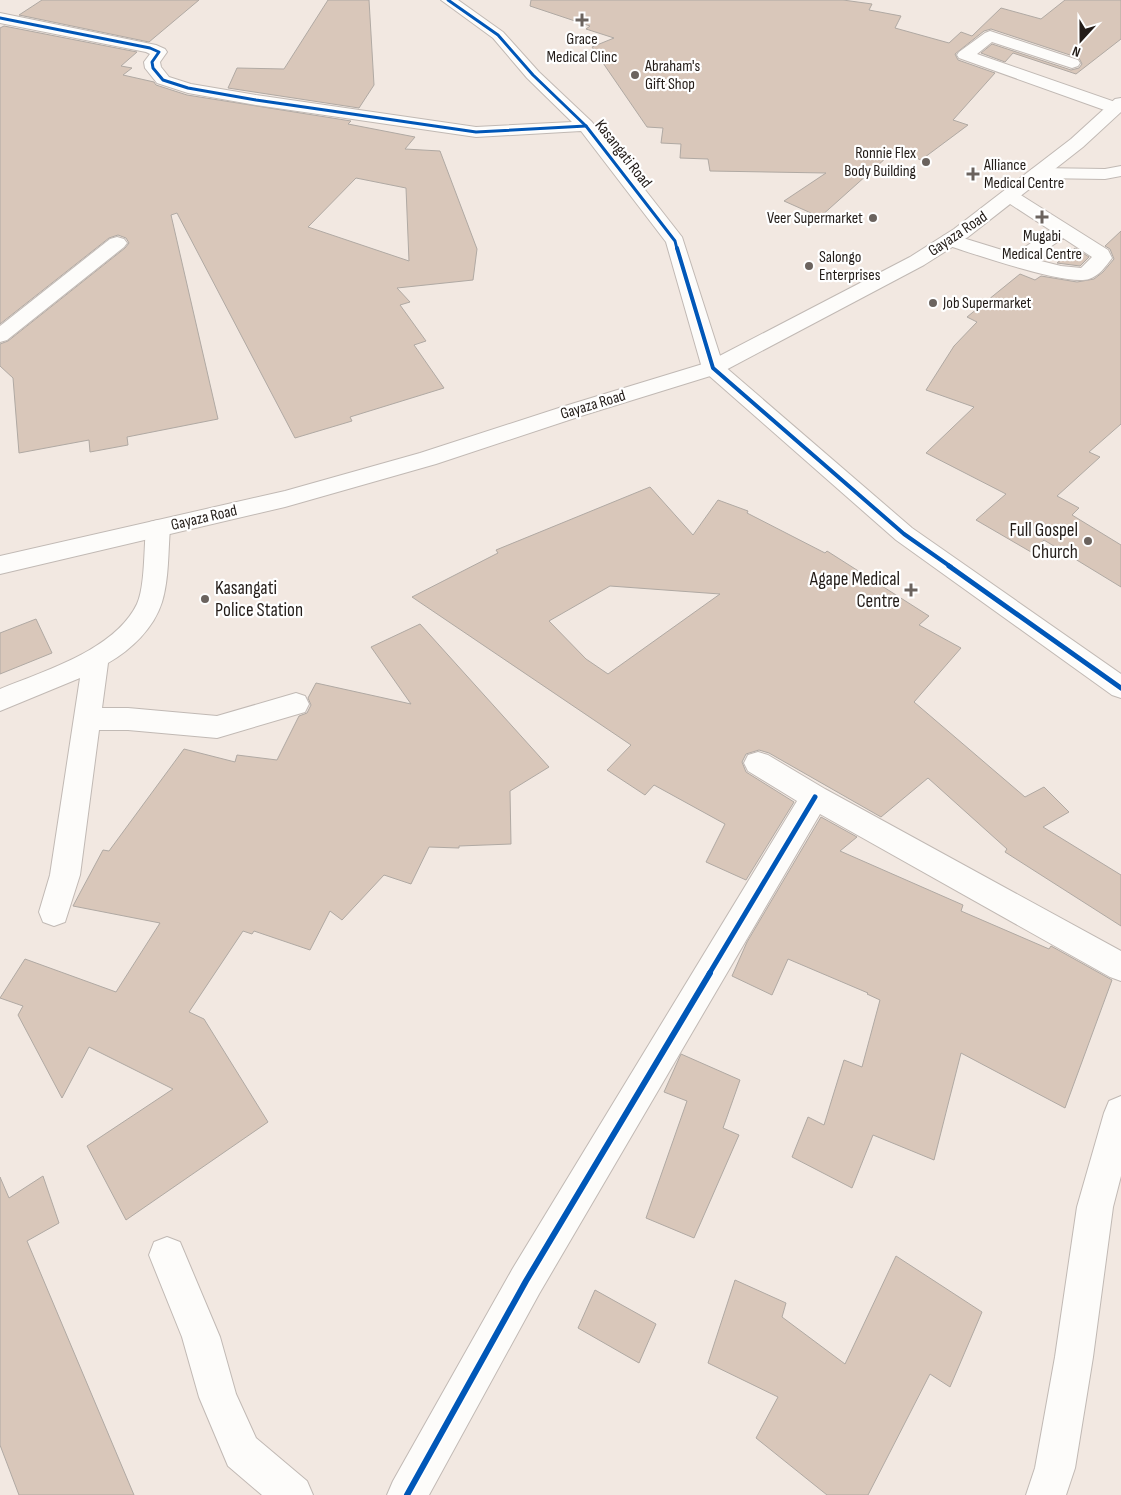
<svg xmlns="http://www.w3.org/2000/svg" width="1121" height="1495" viewBox="0 0 1121 1495" font-family="'Sofia Sans Condensed',sans-serif">
  <style>
    .building { fill: #d9c7ba; stroke: #b0a9a3; fill-rule: evenodd }
    .lines { fill: none; stroke-linecap: round; stroke-linejoin: round }
    .minor-casing { stroke: #c1b9b4; stroke-width: 2 }
    .major-casing { stroke: #c1b9b4; stroke-width: 2 }
    .minor { fill: #fdfcfa; fill-rule: evenodd }
    .major { fill: #fdfcfa; fill-rule: evenodd }
    .cycleway-far3-casing { stroke: #fff; stroke-width: 5 }
    .cycleway-far2-casing { stroke: #fff; stroke-width: 6 }
    .cycleway-far1-casing { stroke: #fff; stroke-width: 8 }
    .cycleway-casing { stroke: #fff; stroke-width: 9 }
    .cycleway-far3 { stroke: #0057b8; stroke-width: 3 }
    .cycleway-far2 { stroke: #0057b8; stroke-width: 4 }
    .cycleway-far1 { stroke: #0057b8; stroke-width: 5 }
    .cycleway { stroke: #0057b8; stroke-width: 6 }
    .poi-dot { fill: #6b635e; stroke: #fff; stroke-width: 2 }
    .labels { text-anchor: middle; dominant-baseline: central; stroke-width: 4.5; stroke-linejoin: round; paint-order: stroke }
    .far-poi-label { font-size: 16px; fill: #231c18; stroke: #fff; text-anchor: start }
    .far-street-label { font-size: 16px; fill: #231c18; stroke: #fff }
    .poi-label { font-size: 19px; fill: #231c18; stroke: #fff; text-anchor: end }
  </style>
  <rect width="100%" height="100%" fill="#f2e8e1"/>
  <!-- building -->
  <g class="building">
    <path d="M42,0H199L149,42L19,15Z"/>
    <path d="M328,0H369L374,85L359,108L228,88L237,68L284,69Z"/>
    <path d="M531,0H843L872,4L869,10L901,16L895,28L949,43L961,32L972,36L1001,8L1041,19L1065,0H1121V39L1076,74L1013,53L1005,62L981,53L992,44L1071,70L1079,68L1082,64L1079,58L991,29L984,31L955,54L958,60L995,73L953,120L968,125L921,160L896,149L820,217L784,201L826,173L710,171L708,159L680,158L681,144L661,143L663,128L647,127L592,47L614,38L586,29L590,26L530,6Z"/>
    <path d="M4,26L137,52L121,66L132,68L123,75L154,82L156,85L187,95L351,121L348,124L415,137L405,149L440,151L477,249L473,280L397,288L410,302L400,305L426,341L414,345L444,388L350,417L352,421L295,438L177,213L171,215L218,419L127,437L128,445L90,452L89,440L19,453L13,378L0,366V344L8,341L125,248L129,243L126,238L118,235L109,238L0,324V28ZM356,178L406,188L409,261L308,227Z"/>
    <path d="M1121,231V424L1089,452L1100,457L1057,496L1079,508L1072,515L1121,545V587L1044,540L1031,552L976,520L1006,494L926,453L974,407L926,390L954,346L977,322L967,317L1020,274L1035,280L1041,276L1077,282L1094,279L1103,272L1114,259L1110,249L1105,246Z"/>
    <path d="M1075,248L1089,257L1080,266L1057,263Z"/>
    <path d="M650,487L693,535L718,500L748,511L747,513L825,553L827,551L929,616L919,625L961,648L914,702L1025,797L1044,787L1069,812L1043,827L1121,875V926L1005,852L1007,849L928,778L881,817L769,753L759,750L746,754L742,762L746,772L794,802L746,880L706,862L725,824L654,785L645,795L607,770L631,745L412,597L498,553L496,550ZM610,586L720,594L608,674L586,659L549,621Z"/>
    <path d="M36,619L52,653L0,674V633Z"/>
    <path d="M420,624L549,767L510,791L511,844L459,846V848L429,847L411,884L384,875L342,920L330,911L310,950L254,931L252,934L243,931L189,1012L204,1019L268,1122L126,1220L87,1146L173,1089L89,1047L62,1098L18,1015L23,1006L0,998L25,959L116,992L160,923L73,906L103,850L109,851L184,749L235,762L237,755L277,760L299,716L307,713L311,705L308,698L316,683L411,704L371,647Z"/>
    <path d="M821,817L857,837L840,851L963,905L961,911L1049,949L1051,946L1112,980L1065,1108L961,1053L934,1160L873,1135L852,1188L792,1157L808,1117L824,1125L844,1060L862,1067L880,1000L867,994L868,993L788,959L772,995L732,976L747,942Z"/>
    <path d="M681,1054L740,1080L723,1128L739,1135L694,1238L646,1218L687,1101L664,1092Z"/>
    <path d="M43,1176L59,1223L27,1241L134,1495H19L0,1445V1177L9,1198Z"/>
    <path d="M896,1256L982,1312L950,1387L930,1374L868,1495H827L756,1438L778,1397L708,1363L735,1280L786,1303L782,1317L845,1364Z"/>
    <path d="M595,1290L656,1324L639,1363L578,1328Z"/>
  </g>
  <g class="lines">
    <defs>
      <g id="minor">
        <path d="M441,0H458L503,32L539,72L592,122L682,237L723,365L912,528L1121,674V698L1112,695L896,540L706,373L702,368L666,242L581,131L476,137L256,105L188,93L157,83L145,68L144,62L150,54L146,52L0,23V13L156,45L165,49L167,52L160,62L161,67L169,77L191,84L256,95L476,127L572,122L527,78L493,38Z"/>
        <path d="M990,31L1078,60L1080,63L1078,66L1072,68L992,42L977,54L1121,104V112H1110L959,58L957,55L959,52L985,33Z"/>
        <path d="M1121,166V176L1105,179L1038,178L1032,177L1029,173L1032,169L1038,168L1105,169Z"/>
        <path d="M1010,191L1016,192L1108,250L1112,258C1106,266 1099,276 1089,279C1065,286 972,253 943,244L941,240L943,236L950,234L1015,254L1050,230L1004,200L1001,196L1004,192ZM1063,238L1092,257L1081,268L1061,266L1033,259Z"/>
        <path d="M117,237L124,239L127,243L124,247L7,340L0,342V326L110,239Z"/>
        <path d="M158,520L166,522L170,528C168,552 169,579 162,602C154,628 131,650 108,663L102,708H128L217,716L296,693L305,696L309,704L305,712L217,738L128,730H99L80,875L65,922L54,926L43,922L39,912L50,875L80,678L0,711V689C44,671 115,650 137,604C145,587 144,548 146,528L150,522Z"/>
        <path d="M758,752L768,755L825,789L1121,951V981L1110,977L820,814L539,1294L429,1495H387L393,1481L513,1268L797,801L748,771L744,763L748,755Z"/>
        <path d="M1121,1096V1176L1113,1207L1093,1357L1075,1468L1066,1495H1026L1035,1468L1055,1357L1077,1207L1104,1113L1109,1101Z"/>
        <path d="M167,1237L180,1242L220,1337L236,1394L256,1438L307,1481L313,1495H262L228,1466L199,1397L182,1337L149,1255L154,1242Z"/>
      </g>
      <path id="major" d="M1121,98V112L1083,147L968,237L924,265L720,373L581,416L436,464L285,507L0,574V556L285,491L420,453L565,406L706,363L910,257L954,229L1071,139L1115,99Z"/>
    </defs>
    <!-- minor casing -->
    <use href="#minor" class="minor-casing"/>
    <!-- major casing -->
    <use href="#major" class="major-casing"/>
    <!-- minor -->
    <use href="#minor" class="minor"/>
    <!-- major -->
    <use href="#major" class="major"/>
    <defs>
      <g id="cycleway-far3">
        <path d="M448,0L498,35L533,75L586,126L675,241L677,249"/>
        <path d="M0,18L150,48L159,52L152,62L153,68L163,80L188,88L256,100L476,132L586,126"/>
      </g>
      <path id="cycleway-far2" d="M677,248L713,368L904,534L951,567"/>
      <g id="cycleway-far1">
        <path d="M949,566L1121,688"/>
        <path d="M709,974L815,797"/>
      </g>
      <path id="cycleway" d="M407,1495L526,1281L710,973"/>
    </defs>
    <!-- cycleway-far3 casing -->
    <use href="#cycleway-far3" class="cycleway-far3-casing"/>
    <!-- cycleway-far2 casing -->
    <use href="#cycleway-far2" class="cycleway-far2-casing"/>
    <!-- cycleway-far1 casing -->
    <use href="#cycleway-far1" class="cycleway-far1-casing"/>
    <!-- cycleway casing -->
    <use href="#cycleway" class="cycleway-casing"/>
    <!-- cycleway-far3 -->
    <use href="#cycleway-far3" class="cycleway-far3"/>
    <!-- cycleway-far2 -->
    <use href="#cycleway-far2" class="cycleway-far2"/>
    <!-- cycleway-far1 -->
    <use href="#cycleway-far1" class="cycleway-far1"/>
    <!-- cycleway -->
    <use href="#cycleway" class="cycleway"/>
  </g>
  <!-- markers -->
  <g class="poi-dot">
    <path d="M579.5 12.5h5v5h5v5h-5v5h-5v-5h-5v-5h5z"/>
    <circle cx="635" cy="75" r="5"/>
    <circle cx="926" cy="162" r="5"/>
    <path d="M970.5 166.5h5v5h5v5h-5v5h-5v-5h-5v-5h5z"/>
    <path d="M1039.5 209.5h5v5h5v5h-5v5h-5v-5h-5v-5h5z"/>
    <circle cx="873" cy="218" r="5"/>
    <circle cx="809" cy="266" r="5"/>
    <circle cx="933" cy="303" r="5"/>
    <circle cx="1088" cy="541" r="5"/>
    <path d="M908.5 582.5h5v5h5v5h-5v5h-5v-5h-5v-5h5z"/>
    <circle cx="205" cy="599" r="5"/>
  </g>
  <g class="labels">
    <!-- far-poi labels -->
    <g class="far-poi-label">
      <text x="582" y="39" text-anchor="middle">Grace<tspan x="582" dy="18">Medical Clinc</tspan></text>
      <text x="645" y="66">Abraham's<tspan x="645" dy="18">Gift Shop</tspan></text>
      <text x="916" y="153" text-anchor="end">Ronnie Flex<tspan x="916" dy="18">Body Building</tspan></text>
      <text x="984" y="165">Alliance<tspan x="984" dy="18">Medical Centre</tspan></text>
      <text x="863" y="218" text-anchor="end">Veer Supermarket</text>
      <text x="1042" y="236" text-anchor="middle">Mugabi<tspan x="1042" dy="18">Medical Centre</tspan></text>
      <text x="819" y="257">Salongo<tspan x="819" dy="18">Enterprises</tspan></text>
      <text x="943" y="303">Job Supermarket</text>
    </g>
    <!-- far-street labels -->
    <g class="far-street-label">
      <text transform="translate(623 154) rotate(52)">Kasangati Road</text>
      <text transform="translate(958 234) rotate(-34)">Gayaza Road</text>
      <text transform="translate(593 405) rotate(-17)">Gayaza Road</text>
      <text transform="translate(204 518) rotate(-13)">Gayaza Road</text>
    </g>
    <!-- poi labels -->
    <g class="poi-label">
      <text x="1078" y="530">Full Gospel<tspan x="1078" dy="22">Church</tspan></text>
      <text x="900" y="579">Agape Medical<tspan x="900" dy="22">Centre</tspan></text>
      <text x="215" y="588" text-anchor="start">Kasangati<tspan x="215" dy="22">Police Station</tspan></text>
    </g>
  </g>
  <!-- north arrow -->
  <g transform="translate(1081 40) rotate(201)" stroke="#ffffff" stroke-width="4" paint-order="stroke">
  <path d="M0-4L9 19L0 12L-9 19Z" fill="#231c18"/>
  <text y="-8" font-size="14" font-weight="bold" text-anchor="middle" fill="#231c18">N</text>
  </g>
</svg>
